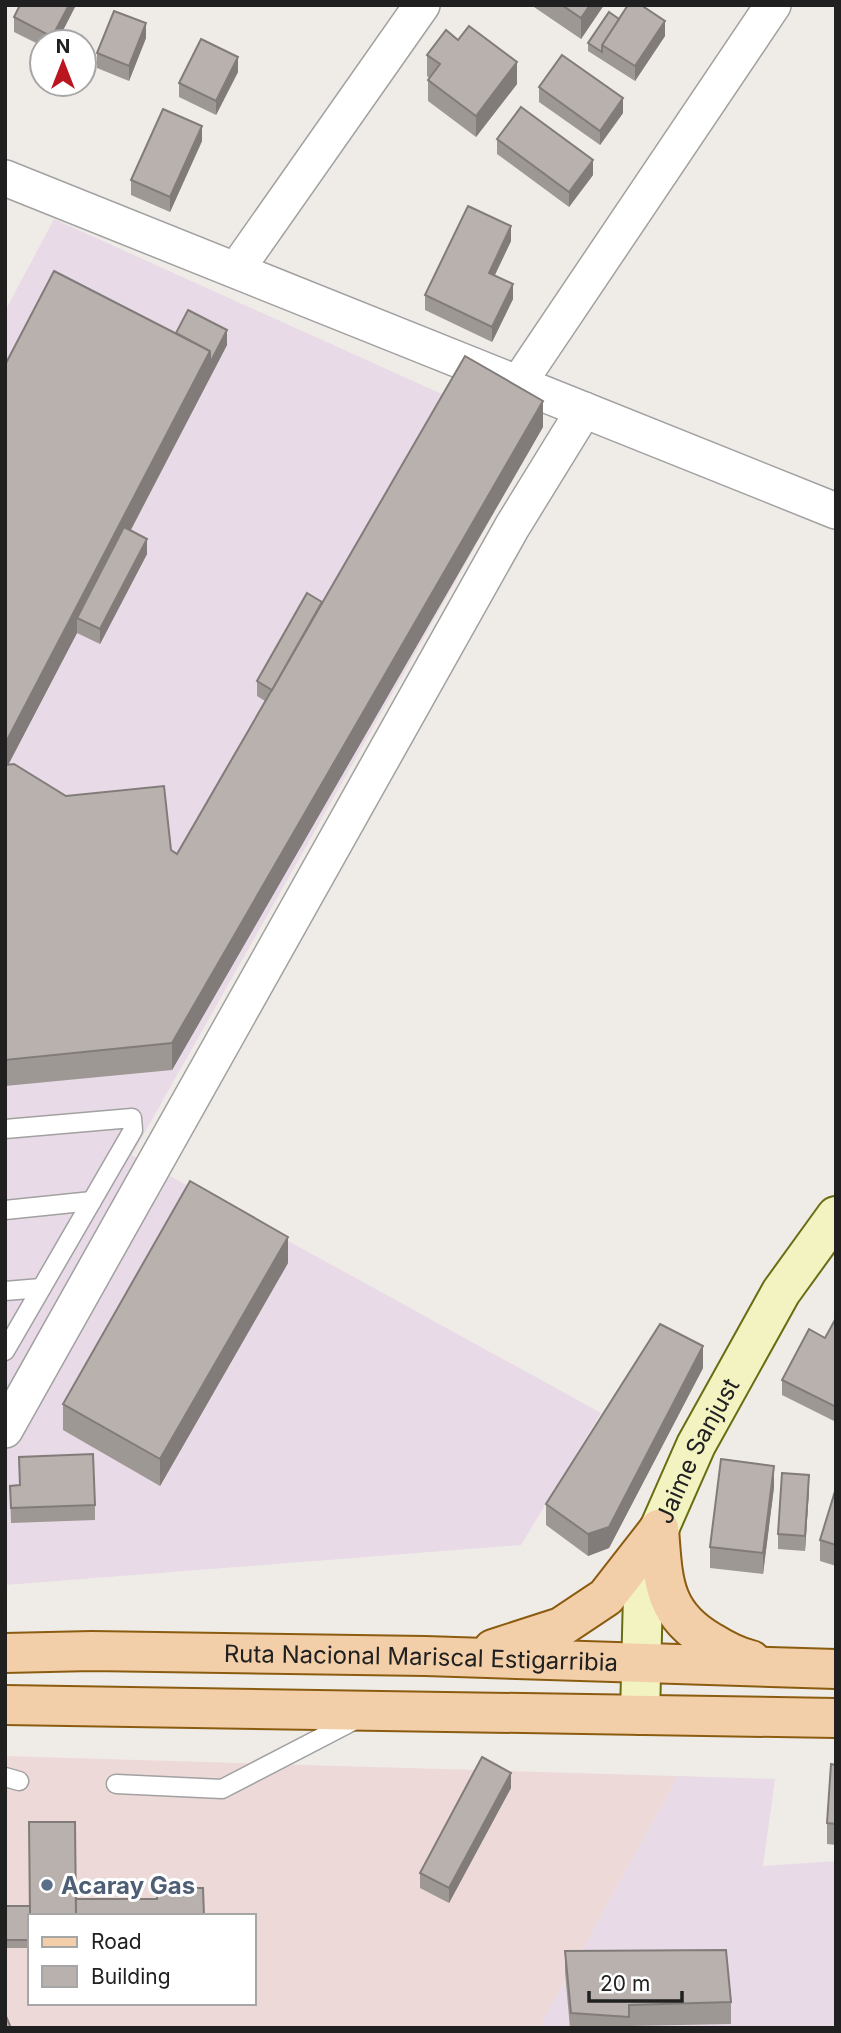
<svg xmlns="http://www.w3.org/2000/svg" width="841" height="2033" viewBox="0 0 841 2033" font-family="Inter,sans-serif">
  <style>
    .commercial { fill: #eed9d9; fill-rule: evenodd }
    .industrial { fill: #e8dae6 }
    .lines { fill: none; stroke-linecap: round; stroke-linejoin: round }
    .lane-casing { stroke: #a1a1a1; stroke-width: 21 }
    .street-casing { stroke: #a1a1a1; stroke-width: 38 }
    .secondary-casing { stroke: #686d11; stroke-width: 42 }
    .primary-casing { stroke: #8b5c10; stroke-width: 42 }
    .lane { stroke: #fff; stroke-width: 18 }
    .street { stroke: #fff; stroke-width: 35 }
    .secondary { stroke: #f3f3c2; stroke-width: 38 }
    .primary { stroke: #f2cfa9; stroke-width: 38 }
    .wall { fill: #9e9895 }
    .shaded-wall { fill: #817c79 }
    .building { fill: #b8b1ad; stroke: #817c79; stroke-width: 2 }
    .service-dot { fill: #5c6f8a; stroke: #fff; stroke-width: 2.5 }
    .labels { text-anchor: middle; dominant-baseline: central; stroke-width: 6; stroke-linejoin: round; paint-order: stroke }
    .street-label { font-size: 24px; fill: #202020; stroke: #fff }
    .service-label { font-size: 24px; font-weight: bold; fill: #4e5e75; stroke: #fff; text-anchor: start }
  </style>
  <rect width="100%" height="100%" fill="#efece7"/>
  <!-- commercial -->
  <path class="commercial" d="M5,1756L678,1776L539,2028H5ZM30,1916H254V2003H30Z"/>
  <!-- industrial -->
  <g class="industrial">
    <path d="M54,219L537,437L132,1155L601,1413L521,1545L5,1585V311Z"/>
    <path d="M678,1776L775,1779L763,1866L836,1861V2028H539Z"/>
  </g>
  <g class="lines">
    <defs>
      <g id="lane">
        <path d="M5,1129L132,1118L133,1130L5,1351"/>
        <path d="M5,1210L92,1201"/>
        <path d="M5,1291L41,1288"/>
        <path d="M5,1777L19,1781"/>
        <path d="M116,1784L222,1789L357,1719"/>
      </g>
      <g id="street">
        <path d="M5,178L836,511"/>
        <path d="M236,270L422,5"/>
        <path d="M518,384L773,5"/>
        <path d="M5,1430L512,527L584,410"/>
      </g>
      <g id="secondary">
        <path id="s1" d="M640,1715L643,1594L659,1529L696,1445L781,1292L836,1216"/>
      </g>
      <g id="primary">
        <path d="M659,1529C663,1580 662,1614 711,1642C724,1650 736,1657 751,1660"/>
        <path d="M493,1649L561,1627L606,1597L659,1529"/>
        <path id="s2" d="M5,1653L92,1651L425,1656L836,1669"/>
        <path d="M5,1705L836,1718"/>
      </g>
    </defs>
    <!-- lane casing -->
    <use href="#lane" class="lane-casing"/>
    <!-- street casing -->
    <use href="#street" class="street-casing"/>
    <!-- secondary casing -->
    <use href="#secondary" class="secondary-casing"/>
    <!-- primary casing -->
    <use href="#primary" class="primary-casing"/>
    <!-- lane -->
    <use href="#lane" class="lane"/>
    <!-- street -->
    <use href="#street" class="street"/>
    <!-- secondary -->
    <use href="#secondary" class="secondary"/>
    <!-- primary -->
    <use href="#primary" class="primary"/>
  </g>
  <!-- wall -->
  <g class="wall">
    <path d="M20,5H76L57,42H42V46L14,32V17Z"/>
    <path d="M531,5H604L581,39Z"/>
    <path d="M619,19L665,36L635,81L588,51V43Z"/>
    <path d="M146,38L129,81L97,68V53Z"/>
    <path d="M427,55L517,84L476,137L428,101V80L429,78L427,76Z"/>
    <path d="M238,72L216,115L179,97V83Z"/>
    <path d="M539,87L623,113L600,145L539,102Z"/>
    <path d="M497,139L593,175L569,207L497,154Z"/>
    <path d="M202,141L170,212L131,195V180Z"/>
    <path d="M511,241L495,275L513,299L492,342L425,310V295Z"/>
    <path d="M176,333L227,345L131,530L147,554L100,644L77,633L8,765L66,796L177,854L265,701L257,696V681L322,602L543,427L172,1070L5,1086V365Z"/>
    <path d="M288,1263L160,1486L63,1430V1404Z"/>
    <path d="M836,1318V1422L782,1395V1380L825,1338Z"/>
    <path d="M703,1368L609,1548L588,1556L546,1525V1504Z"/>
    <path d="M19,1485L95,1505V1520L11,1523L10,1486Z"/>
    <path d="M774,1487L763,1574L710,1568V1547Z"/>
    <path d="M836,1488V1566L820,1561V1540Z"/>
    <path d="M809,1490L805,1551L778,1549V1534Z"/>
    <path d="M836,1765V1845L827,1844V1823Z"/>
    <path d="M511,1788L449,1903L420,1888V1873Z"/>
    <path d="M76,1899L204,1916H30V1948H5V1906H30Z"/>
    <path d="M565,1951L731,2002V2024L629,2026V2028H570L565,1972Z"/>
  </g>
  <!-- shaded-wall -->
  <g class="shaded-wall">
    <path d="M69,5H76L57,42H52V37Z"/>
    <path d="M590,5H604L581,39V18Z"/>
    <path d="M665,21V36L635,81V66Z"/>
    <path d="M146,23V38L129,81V66Z"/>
    <path d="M238,57V72L216,115V101Z"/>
    <path d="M517,62V84L476,137V116Z"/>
    <path d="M623,98V113L600,145V131Z"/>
    <path d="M202,126V141L170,212V197Z"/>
    <path d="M593,160V175L569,207V192Z"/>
    <path d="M511,226V241L489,287V273Z"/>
    <path d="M513,284V299L492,342V327Z"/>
    <path d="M227,330V345L83,621L77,618V633L5,771V744L210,351Z"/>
    <path d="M543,401V427L172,1070V1043Z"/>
    <path d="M147,539V554L100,644V629Z"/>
    <path d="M288,1237V1263L160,1486V1459Z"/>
    <path d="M703,1346V1368L609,1548L588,1556V1534Z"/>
    <path d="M774,1466V1487L763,1574V1553Z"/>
    <path d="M809,1475V1490L805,1551V1536Z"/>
    <path d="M511,1773V1788L449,1903V1888Z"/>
  </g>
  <!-- building -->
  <g class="building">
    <path d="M20,5H69L52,37L14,17Z"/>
    <path d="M562,5H590L581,18Z"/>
    <path d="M628,5H641L665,21L635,66L602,45Z"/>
    <path d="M114,11L146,23L129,66L97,53Z"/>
    <path d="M609,12L619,19L602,45V52L588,43Z"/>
    <path d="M469,26L517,62L476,116L428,80L440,64L427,55L446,30L458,40Z"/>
    <path d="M201,39L238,57L216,101L179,83Z"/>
    <path d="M562,55L623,98L600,131L539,87Z"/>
    <path d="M521,107L593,160L569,192L497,139Z"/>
    <path d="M163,109L202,126L170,197L131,180Z"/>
    <path d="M468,206L511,226L489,273L513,284L492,327L425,295Z"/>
    <path d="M54,271L210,351L5,744V365Z"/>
    <path d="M188,310L227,330L210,363V351L176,333Z"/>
    <path d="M465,356L543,401L172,1043L5,1060V765L14,764L66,796L164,786L171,850L177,854Z"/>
    <path d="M124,527L147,539L100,629L77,618Z"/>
    <path d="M307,593L322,602L272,690L257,681Z"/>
    <path d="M190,1181L288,1237L160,1459L63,1404Z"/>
    <path d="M836,1318V1407L782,1380L809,1329L825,1338Z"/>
    <path d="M660,1324L703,1346L609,1527L588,1534L546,1504Z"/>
    <path d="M93,1454L95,1505L11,1508L10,1486L20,1485L19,1457Z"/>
    <path d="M721,1459L774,1466L763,1553L710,1547Z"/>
    <path d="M782,1473L809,1475L805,1536L778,1534Z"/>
    <path d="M836,1488V1545L820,1540Z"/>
    <path d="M482,1757L511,1773L449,1888L420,1873Z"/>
    <path d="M831,1764L836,1765V1824L827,1823Z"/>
    <path d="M29,1822H75L76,1916H30Z"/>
    <path d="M157,1888H203L204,1916H76V1899H157Z"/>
    <rect x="5" y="1906" width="25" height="34"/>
    <path d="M726,1950L731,2002L629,2005V2017L571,2013L565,1951Z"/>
    <path d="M5,2014L11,2028H5Z"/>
  </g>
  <!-- markers -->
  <circle class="service-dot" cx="47" cy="1885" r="7"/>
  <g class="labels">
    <!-- street labels -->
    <g class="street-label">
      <text stroke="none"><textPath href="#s1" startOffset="275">Jaime Sanjust</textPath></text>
      <text stroke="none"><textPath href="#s2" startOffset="416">Ruta Nacional Mariscal Estigarribia</textPath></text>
    </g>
    <!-- service labels -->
    <g class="service-label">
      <text x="61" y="1885">Acaray Gas</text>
    </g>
  </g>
  <!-- border -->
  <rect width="841" height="2033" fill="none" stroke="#202020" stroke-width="14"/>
  <!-- legend -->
  <rect x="28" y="1914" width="228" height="91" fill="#ffffff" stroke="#a6a6a6" stroke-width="2"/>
  <rect x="42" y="1937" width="35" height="10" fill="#f2cfa9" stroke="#a6a6a6" stroke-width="2"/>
  <text x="91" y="1949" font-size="21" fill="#202020">Road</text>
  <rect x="42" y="1966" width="35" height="21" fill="#b8b1ad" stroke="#a6a6a6" stroke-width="2"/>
  <text x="91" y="1984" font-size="21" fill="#202020">Building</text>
  <!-- north arrow -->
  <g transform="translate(63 63)"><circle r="33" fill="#ffffff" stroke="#a6a6a6" stroke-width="2"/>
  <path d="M0-5L12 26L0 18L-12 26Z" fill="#ba161f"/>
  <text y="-10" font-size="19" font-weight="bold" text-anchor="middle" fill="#202020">N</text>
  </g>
  <!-- scale -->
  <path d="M589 1991v10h93v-10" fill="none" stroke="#202020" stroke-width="3.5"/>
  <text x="600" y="1991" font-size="21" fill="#202020" stroke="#ffffff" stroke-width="5" paint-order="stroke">20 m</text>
</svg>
